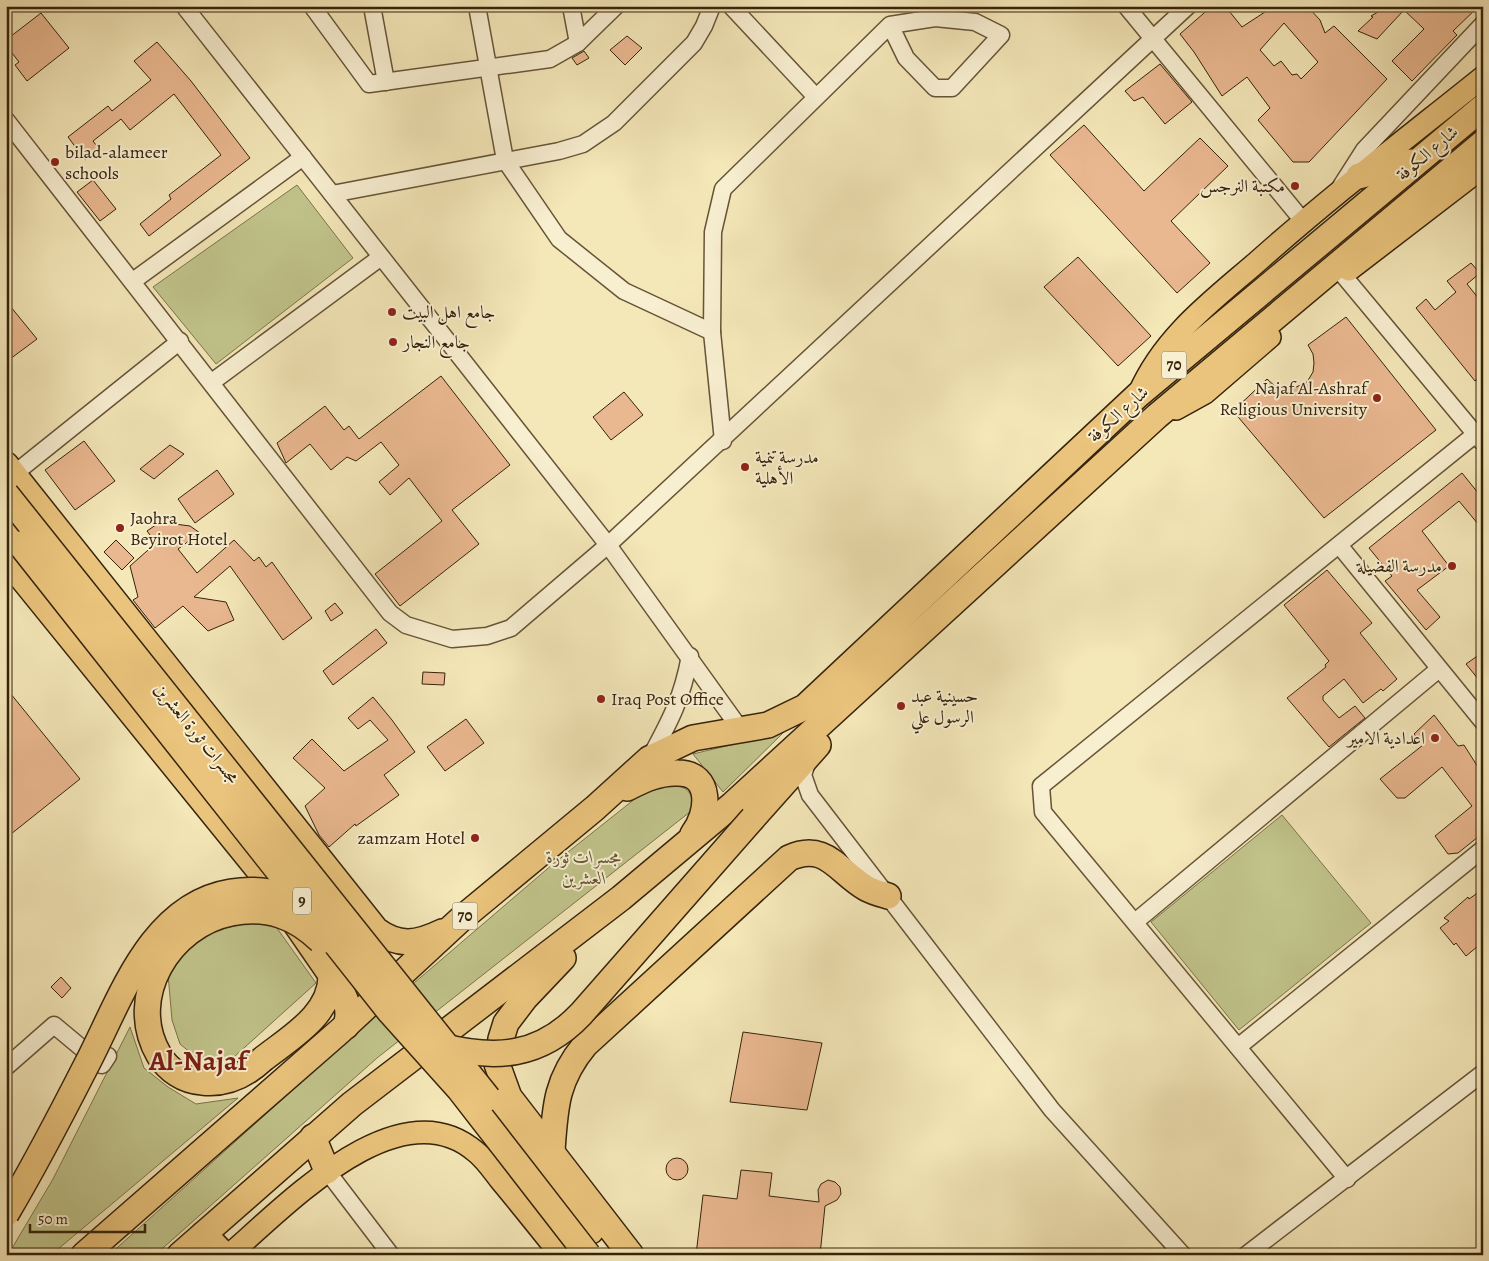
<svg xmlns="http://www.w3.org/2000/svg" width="1489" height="1261" viewBox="0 0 1489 1261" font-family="Alegreya,Amiri,serif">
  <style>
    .green { fill: #c1c48b; stroke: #7c744c }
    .building { fill: #eab890; stroke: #36230c; fill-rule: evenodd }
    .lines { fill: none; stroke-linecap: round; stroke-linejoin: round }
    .minor-casing { stroke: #665437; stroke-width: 19 }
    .major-casing { stroke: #36230c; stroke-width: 24 }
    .highway-casing { stroke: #36230c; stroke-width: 28 }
    .minor { stroke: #f8efd1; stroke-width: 16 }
    .major { stroke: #eac47c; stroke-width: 21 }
    .highway { stroke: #eac47c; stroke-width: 25 }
    .highway-bridge-casing { stroke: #36230c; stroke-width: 28; stroke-linecap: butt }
    .highway-bridge { stroke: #eac47c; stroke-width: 25 }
    .poi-dot { fill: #8f2418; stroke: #f8efd1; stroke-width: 2 }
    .labels { text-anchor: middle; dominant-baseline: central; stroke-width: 4; stroke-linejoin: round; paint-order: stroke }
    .shield { fill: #f8efd1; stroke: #706047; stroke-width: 1 }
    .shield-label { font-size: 16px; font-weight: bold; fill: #36230c }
    .poi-label { font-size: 18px; fill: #36230c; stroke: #f8efd1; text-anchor: start }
    .street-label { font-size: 18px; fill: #36230c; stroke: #f8efd1 }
    .park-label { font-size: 18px; font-style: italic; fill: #605332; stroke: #f8efd1 }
    .town-label { font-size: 28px; font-weight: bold; fill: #7a1f14; stroke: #f8efd1 }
  </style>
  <rect width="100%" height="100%" fill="#f4e7b8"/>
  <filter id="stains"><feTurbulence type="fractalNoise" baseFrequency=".004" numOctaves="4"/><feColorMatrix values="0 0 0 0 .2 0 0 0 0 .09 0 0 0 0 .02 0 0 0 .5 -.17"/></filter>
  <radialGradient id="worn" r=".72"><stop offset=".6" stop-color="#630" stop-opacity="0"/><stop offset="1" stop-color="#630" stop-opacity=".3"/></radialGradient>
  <!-- green -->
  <g class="green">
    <path d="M297,185L353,258L216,364L153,287Z"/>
    <path d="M784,732L723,792L693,754Z"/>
    <path d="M669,785C687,786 691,791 695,808L377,1058L155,1255H109L365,1025L553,864L641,794Z"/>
    <path d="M1282,815L1371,923L1239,1030L1151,922Z"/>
    <path d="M262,920L274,924L316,983L234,1057L215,1062L197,1058L180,1044L172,1020L168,974L193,943L216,930Z"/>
    <path d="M130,1027L144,1068L168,1087L196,1104L238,1098L51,1255H8L53,1179Z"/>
  </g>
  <!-- building -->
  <g class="building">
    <path d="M1212,6H1225L1242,27L1271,8L1274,12L1282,6H1307L1320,20L1325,33L1334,26L1387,79L1309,162H1293L1258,120L1270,108L1247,77L1222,96L1194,52L1180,34ZM1284,23L1318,62L1301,79L1297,74L1292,75L1281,61L1274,66L1260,50Z"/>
    <path d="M1388,6H1479L1453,31L1457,35L1412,81L1392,61L1424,29L1404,10L1377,39L1358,31L1373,17L1371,16Z"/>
    <path d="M41,13L69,48L27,81L15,65L19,62L6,45V40Z"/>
    <path d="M627,36L642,48L625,65L610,50Z"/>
    <path d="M157,42L191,81L250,158L149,236L140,224L171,199L169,195L221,155L174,94L130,130L121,119L93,141L99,149L85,160L68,137L108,106L112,111L151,80L134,61Z"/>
    <path d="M584,51L589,58L577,65L572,58Z"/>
    <path d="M1160,64L1192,102L1165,124L1143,97L1134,101L1125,91Z"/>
    <path d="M1084,125L1144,191L1200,138L1228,166L1171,221L1210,263L1177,293L1050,155Z"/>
    <path d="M93,180L116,209L100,221L77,192Z"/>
    <path d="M1078,257L1151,336L1118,366L1044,287Z"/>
    <path d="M1471,263L1480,273L1467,284L1483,304V375L1475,381L1416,308L1426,299L1435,310L1456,292L1447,281Z"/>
    <path d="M6,301L37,339L6,362Z"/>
    <path d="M1346,317L1436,430L1324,518L1233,411L1267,379L1277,388L1292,389L1307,382L1313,372L1314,363L1313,354L1308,345Z"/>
    <path d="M441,376L510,465L452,510L479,544L400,606L375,574L442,521L409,478L390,495L379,482L399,465L381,442L356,461L347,457L331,470L310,444L286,463L277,443L325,406L344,430L349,426L359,439Z"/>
    <path d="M624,392L643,415L611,440L593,417Z"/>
    <path d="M84,441L115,481L75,510L45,470Z"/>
    <path d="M170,445L184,454L154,479L140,469Z"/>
    <path d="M217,470L234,494L195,523L178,499Z"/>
    <path d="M1462,473L1483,499V530L1459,501L1422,531L1449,566L1417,590L1440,617L1426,630L1385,581L1392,576L1369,548Z"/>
    <path d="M160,522L190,526L200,533L178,549L197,573L234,540L254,561L259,557L266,567L272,562L312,618L283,640L230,566L194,597L226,602L234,620L208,631L183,606L155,628L133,600L138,597L130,566L156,543L147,531Z"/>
    <path d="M116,540L134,558L122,570L104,552Z"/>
    <path d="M1327,570L1372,623L1360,633L1397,679L1383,691L1381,689L1363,703L1344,679L1323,696V700L1339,718L1355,706L1365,718L1329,747L1287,698L1326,667L1325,665L1329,661L1284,605Z"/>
    <path d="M335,603L343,613L331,621L325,611Z"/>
    <path d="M376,629L387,643L333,685L323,671Z"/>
    <path d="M1483,652V685L1466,664Z"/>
    <path d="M423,672L445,673L444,685L422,684Z"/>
    <path d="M6,688L80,779L6,838Z"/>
    <path d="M373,697L392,720L415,752L384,775L399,795L356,826L355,824L329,847L319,835L305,806L325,788L293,758L312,739L344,771L388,740L370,720L358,729L348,718Z"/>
    <path d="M1434,715L1458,746L1464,745L1483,775V833L1458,853L1448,854L1435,836L1472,806L1442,767L1405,798H1397L1380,779L1423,745L1414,734Z"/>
    <path d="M466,719L484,743L445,771L427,747Z"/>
    <path d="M1483,889V942L1466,956L1456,943L1454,945L1440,928L1449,921L1444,918L1468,897L1469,899Z"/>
    <path d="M61,977L71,988L62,998L51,987Z"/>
    <path d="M743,1032L822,1043L807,1110L730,1102Z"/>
    <circle cx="677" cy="1169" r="11"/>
    <path d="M741,1170L772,1173L769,1196L819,1202L818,1190L821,1184L828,1180L835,1182L840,1187L841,1194L837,1200L825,1206L820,1255H696L703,1195L737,1199Z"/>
  </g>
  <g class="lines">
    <defs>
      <g id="minor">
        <path d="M184,6L608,545L741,730"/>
        <path d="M312,6L369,84L550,59L578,43L616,6"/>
        <path d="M372,6L386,82"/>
        <path d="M477,6L505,160L559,239L624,291L712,332"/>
        <path d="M571,6L578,43"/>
        <path d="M731,6L816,97"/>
        <path d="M1126,6L1303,221"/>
        <path d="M6,120L390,613L406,625L452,639L487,636L511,628L608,545L1188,6"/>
        <path d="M1341,186L1364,150L1483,24"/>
        <path d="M332,194L559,151L583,144L614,123L694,43L704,26L712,6"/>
        <path d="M1343,275L1482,442"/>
        <path d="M133,281L303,157"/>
        <path d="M212,382L381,257"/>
        <path d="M723,441L712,332L713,232L723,189L890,25L935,18L975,22L1001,35L952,88H935L906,58L890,25"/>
        <path d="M14,474L180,341"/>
        <path d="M1339,545L1483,722"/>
        <path d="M650,758C670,721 682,699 690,656"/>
        <path d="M808,760L803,775L810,795L1052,1110L1183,1255"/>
        <path d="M1135,922L1439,669"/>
        <path d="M1238,1047L1483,849"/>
        <path d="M6,1067L54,1025L102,1065L108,1056"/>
        <path d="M327,1171L391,1255"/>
        <path d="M1347,1179L1043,812L1041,786L1483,428"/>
        <path d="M1246,1255L1483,1073"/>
      </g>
      <g id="major">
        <path d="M1349,270L1483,167"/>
        <path d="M1139,393C1164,336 1212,301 1257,262C1330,197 1407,138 1483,77"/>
        <path d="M1176,409L1205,393L1270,337"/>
        <path d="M229,1255C286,1206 399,1085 476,1152C486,1160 493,1171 501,1181C521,1205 541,1230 561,1255"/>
      </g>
      <g id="highway">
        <path d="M1359,176L1411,162"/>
        <path d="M6,465L376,930C399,947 417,944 442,932"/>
        <path d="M6,527L20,544"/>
        <path d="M6,558L258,869L338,985C346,999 351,1010 346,1026"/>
        <path d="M627,788C643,780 659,772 678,773C713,773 709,814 693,834"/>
        <path d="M753,818L818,745"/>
        <path d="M563,958L525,998L506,1023L501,1039L497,1064L509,1097L631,1255"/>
        <path d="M263,1059C291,1037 332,1014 331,975"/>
        <path d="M491,1102L591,1231"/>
        <path d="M313,1137L327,1171"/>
        <path d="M552,1151C555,1107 556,1080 585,1045L789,858C826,841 838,872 866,888C873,892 881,894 888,896"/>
        <path d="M204,1234L224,1255"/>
        <path d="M84,1255L340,1031L461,919L595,808L649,759L693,738L768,725L805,707L1138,395L1483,107"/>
        <path d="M180,1255L352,1104L621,898L732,805L1157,416L1483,143"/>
      </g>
    </defs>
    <!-- minor casing -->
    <use href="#minor" class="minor-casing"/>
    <!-- major casing -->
    <use href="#major" class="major-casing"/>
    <!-- highway casing -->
    <use href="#highway" class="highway-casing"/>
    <!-- minor -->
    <use href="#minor" class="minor"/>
    <!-- major -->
    <use href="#major" class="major"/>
    <!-- highway -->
    <use href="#highway" class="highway"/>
    <defs>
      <g id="highway-bridge">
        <path d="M6,494L488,1098"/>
        <path d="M20,544L390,1012L460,1090L588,1255"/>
        <path d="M441,1046C496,1060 540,1057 581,1014L753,818"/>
        <path d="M263,1059C246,1075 226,1085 202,1082C184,1081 168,1070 159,1055C125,997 170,925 231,913C268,906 295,916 321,941"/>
        <path d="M6,1214C35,1165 61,1115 87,1064C120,1001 150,905 231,892C258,888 280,892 304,903"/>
      </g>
    </defs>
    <!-- highway-bridge casing -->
    <use href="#highway-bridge" class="highway-bridge-casing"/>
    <!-- highway-bridge -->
    <use href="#highway-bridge" class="highway-bridge"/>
  </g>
  <!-- markers -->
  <g class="poi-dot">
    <circle cx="55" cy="162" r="5"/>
    <circle cx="1295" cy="186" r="5"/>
    <circle cx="392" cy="312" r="5"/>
    <circle cx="393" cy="342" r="5"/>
    <circle cx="1377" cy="398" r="5"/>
    <circle cx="745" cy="467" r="5"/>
    <circle cx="120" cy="528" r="5"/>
    <circle cx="1452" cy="566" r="5"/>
    <circle cx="601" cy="699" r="5"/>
    <circle cx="901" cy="706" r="5"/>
    <circle cx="1435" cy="738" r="5"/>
    <circle cx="475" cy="838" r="5"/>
  </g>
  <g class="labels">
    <!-- shield labels -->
    <g class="shield">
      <rect x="1161.5" y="351.5" width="25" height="27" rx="4"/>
      <rect x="293" y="887.5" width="18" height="27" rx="4"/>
      <rect x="452.5" y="902.5" width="25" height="27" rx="4"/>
    </g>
    <g class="shield-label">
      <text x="1174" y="365">70</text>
      <text x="302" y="901">9</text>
      <text x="465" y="916">70</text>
    </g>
    <!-- poi labels -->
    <g class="poi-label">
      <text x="65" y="152">bilad-alameer<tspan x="65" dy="21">schools</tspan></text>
      <text x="1285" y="186" text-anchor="end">مكتبة النرجس</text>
      <text x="402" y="312">جامع اهل البيت</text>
      <text x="403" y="342">جامع النجار</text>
      <text x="1367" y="388" text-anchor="end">Najaf Al-Ashraf<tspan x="1367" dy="21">Religious University</tspan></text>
      <text x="755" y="457">مدرسة تنمية<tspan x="755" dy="21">الأهلية</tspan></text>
      <text x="130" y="518">Jaohra<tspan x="130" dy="21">Beyirot Hotel</tspan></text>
      <text x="1442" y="566" text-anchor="end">مدرسة الفضيلة</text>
      <text x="911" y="696">حسينية عبد<tspan x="911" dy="21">الرسول علي</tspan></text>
      <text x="611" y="699">Iraq Post Office</text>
      <text x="1425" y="738" text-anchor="end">اعدادية الامير</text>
      <text x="465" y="838" text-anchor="end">zamzam Hotel</text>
    </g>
    <!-- street labels -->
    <g class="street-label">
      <text transform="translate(1427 153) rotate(-40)">شارع الكوفة</text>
      <text transform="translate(1118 414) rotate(-42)">شارع الكوفة</text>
      <text transform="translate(197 733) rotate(51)">مجسرات ثورة العشرين</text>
    </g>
    <!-- park labels -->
    <g class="park-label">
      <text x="584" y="857">مجسرات ثورة<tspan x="584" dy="21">العشرين</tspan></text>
    </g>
    <!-- town labels -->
    <g class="town-label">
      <text x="198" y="1061">Al-Najaf</text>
    </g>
  </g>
  <!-- margin -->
  <rect width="1489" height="1261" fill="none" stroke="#f4e7b8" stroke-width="25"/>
  <rect x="8" y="8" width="1474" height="1246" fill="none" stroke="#36230c" stroke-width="2.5"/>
  <rect x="12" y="12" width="1464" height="1236" fill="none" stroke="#36230c"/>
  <!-- scale -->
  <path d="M30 1224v8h115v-8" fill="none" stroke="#36230c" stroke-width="2.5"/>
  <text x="38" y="1224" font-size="15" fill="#36230c" stroke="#f8efd1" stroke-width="4" paint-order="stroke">50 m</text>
  <rect width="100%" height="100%" filter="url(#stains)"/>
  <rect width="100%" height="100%" fill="url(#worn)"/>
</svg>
